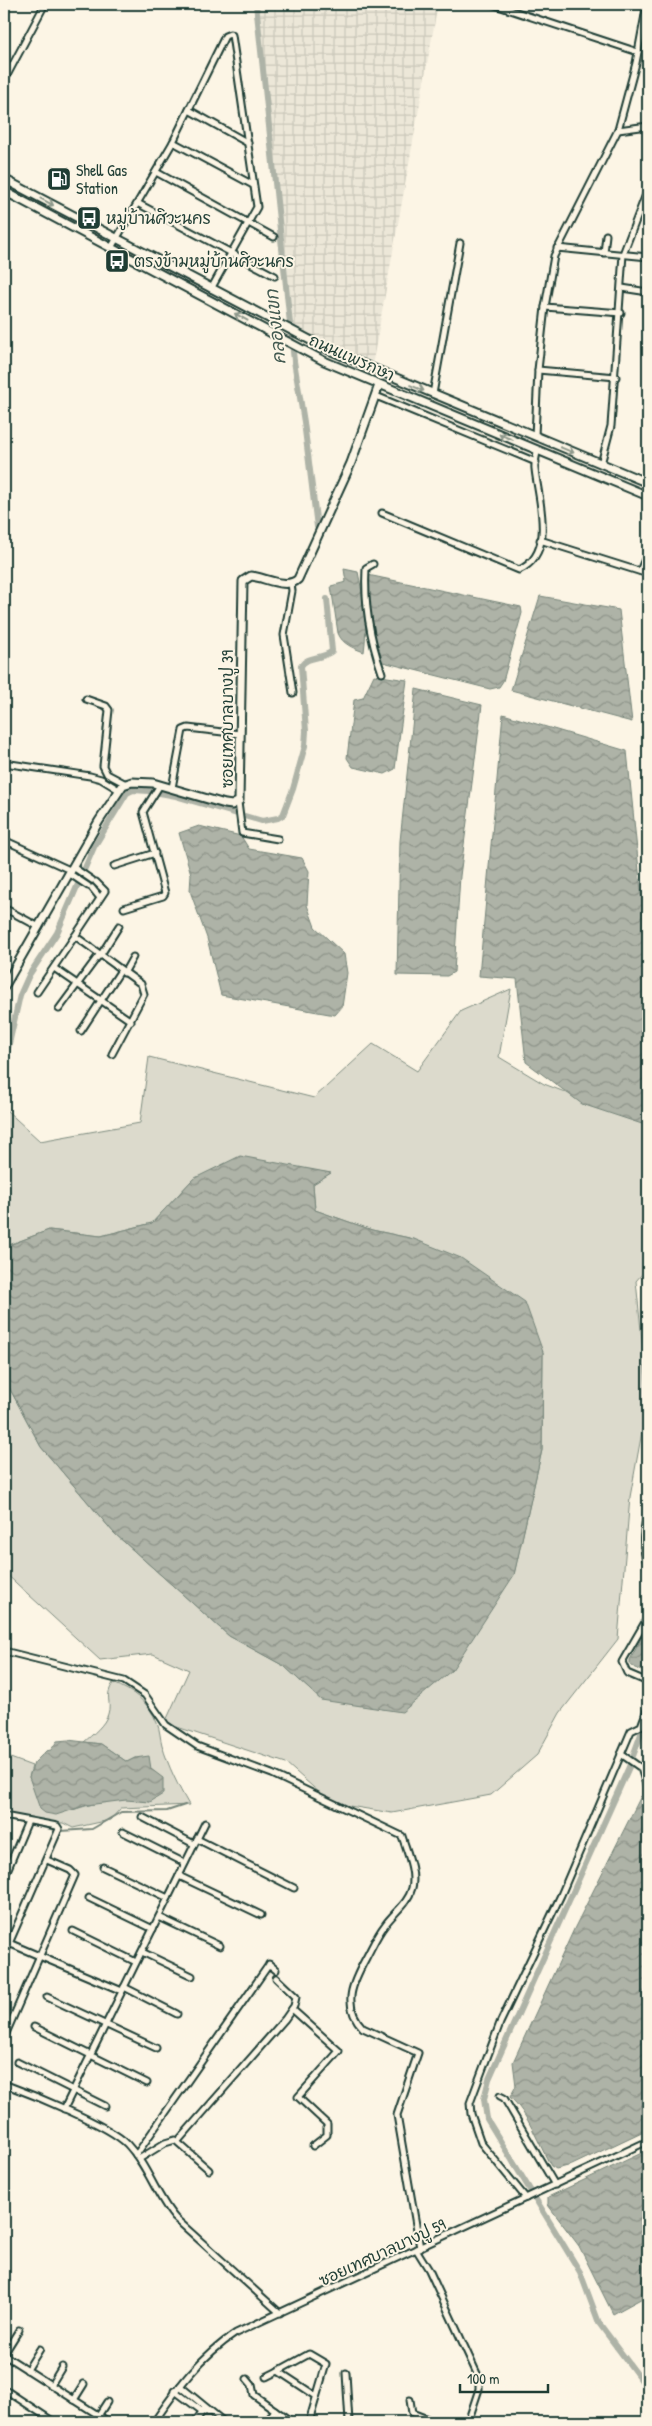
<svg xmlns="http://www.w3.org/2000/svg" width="652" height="2426" viewBox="0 0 652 2426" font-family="'Patrick Hand','Playpen Sans Thai',sans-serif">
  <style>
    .industrial { fill: url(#industrial-grid) }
    .green { fill: #dcdacc; stroke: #7e8c80 }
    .water { fill: url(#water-waves); stroke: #758479 }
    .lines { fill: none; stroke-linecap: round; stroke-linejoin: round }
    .stream { stroke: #758479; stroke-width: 2 }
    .canal { stroke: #aeb3a7; stroke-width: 6 }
    .street-casing { stroke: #1f3d34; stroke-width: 9 }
    .secondary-casing { stroke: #1f3d34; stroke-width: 11 }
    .street { stroke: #fcf5e5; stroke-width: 5 }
    .secondary { stroke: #fcf5e5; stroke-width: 7 }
    .oneway { stroke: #8e998c }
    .labels { text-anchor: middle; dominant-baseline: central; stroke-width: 4; stroke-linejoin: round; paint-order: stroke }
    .poi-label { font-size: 16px; fill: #1f3d34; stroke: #fcf5e5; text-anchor: start }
    .street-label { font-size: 16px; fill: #1f3d34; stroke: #fcf5e5 }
    .water-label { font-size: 18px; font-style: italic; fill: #435a51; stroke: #fcf5e5 }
  </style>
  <defs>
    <pattern id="industrial-grid" width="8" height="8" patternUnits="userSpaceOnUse" patternTransform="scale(1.25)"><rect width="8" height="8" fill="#ece7d8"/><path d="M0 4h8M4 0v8" fill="none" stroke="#cac7ba"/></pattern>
    <pattern id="water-waves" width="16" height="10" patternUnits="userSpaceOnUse" patternTransform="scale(1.25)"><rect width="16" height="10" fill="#aeb3a7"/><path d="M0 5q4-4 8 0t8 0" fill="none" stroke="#8d9389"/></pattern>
  </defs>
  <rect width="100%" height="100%" fill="#fcf5e5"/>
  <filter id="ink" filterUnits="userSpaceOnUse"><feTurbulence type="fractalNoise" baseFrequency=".02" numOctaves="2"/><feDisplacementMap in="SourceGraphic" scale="10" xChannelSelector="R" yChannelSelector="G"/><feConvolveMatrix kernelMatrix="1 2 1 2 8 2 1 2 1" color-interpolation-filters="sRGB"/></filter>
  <g filter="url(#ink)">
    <!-- industrial -->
    <path class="industrial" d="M257,4H438L372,366L294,330Z"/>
    <!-- green -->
    <g class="green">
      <path d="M511,989L499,1057L544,1084L648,1124V1267L636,1281L648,1399L630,1497L618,1639L560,1713L537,1755L491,1795L392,1813L331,1803L286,1763L165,1723L189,1670L153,1654L100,1660L4,1572V1378L41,1447L114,1533L229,1636L284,1666L321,1700L514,1574L542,1450L543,1352L414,1239L372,1230L315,1210L313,1184L330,1173L286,1166L193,1179L152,1223L101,1236L49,1230L4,1247V1108L40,1141L140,1123L149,1057L314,1098L373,1044L417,1071L461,1011Z"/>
      <path d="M113,1683C133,1691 149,1702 157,1723C160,1730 160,1738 162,1745C168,1766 178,1786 189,1805L121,1808L110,1820L73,1828L63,1823L31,1822L4,1816V1730L8,1718L5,1756L32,1766L29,1777L32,1783L73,1810C96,1802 126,1796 150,1802L151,1769L135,1758L127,1762L101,1744L84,1742C92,1735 105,1725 108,1714C112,1701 104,1697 113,1683Z"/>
    </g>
    <!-- water -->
    <g class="water">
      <path d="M344,569L358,572C364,600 368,624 364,652C353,648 342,644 338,633L331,586L346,582Z"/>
      <path d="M363,574L521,607L522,613L503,681L499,687L490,689L379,661L374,657L370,606Z"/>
      <path d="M540,596L619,610L632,722L511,690Z"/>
      <path d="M374,675L407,680L395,769L385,774L353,767L347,758L354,700L363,698Z"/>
      <path d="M416,689L482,705L460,876L454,972L447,976L397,975L400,841Z"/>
      <path d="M503,714L627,751L648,960V1126L582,1104L526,1062L517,979L479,976Z"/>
      <path d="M199,826L241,836L249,849L302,858L309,871L307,905L315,927L344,954L347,973L342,1007L335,1015L221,995L207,938L190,891L191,874L179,833Z"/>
      <path d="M240,1156L331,1173L313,1184L315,1210L372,1230L414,1239L461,1258L525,1302L543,1352L542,1450L514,1575L452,1670L402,1712L321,1700L284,1666L229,1636L114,1533L41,1447L4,1378V1247L49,1230L101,1236L152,1223L193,1179Z"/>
      <path d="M648,1625V1674L630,1665V1660Z"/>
      <path d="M68,1740L101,1744L127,1762L135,1758L149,1756L151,1769L163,1778V1794L150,1802L126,1800L87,1805L56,1815L45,1813L40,1809L29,1777L34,1763L46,1751L51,1750L57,1741Z"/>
      <path d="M641,1796L648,1800V2129L572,2165L556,2169L551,2166C539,2145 528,2113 510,2097L516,2086L513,2062L575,1927Z"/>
      <path d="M648,2150V2295L613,2314L579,2246L548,2205V2197Z"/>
    </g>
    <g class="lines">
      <!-- stream -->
      <path class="stream" d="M4,1819L61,1831L92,1829L121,1812L167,1811L185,1805"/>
      <!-- canal -->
      <g class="canal">
        <path d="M256,4L294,361L304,422L317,527"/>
        <path d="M4,1066L20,995L29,975L57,933L94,847L127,793L133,790L149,791L176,796L262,821L278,818L283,815L293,789L305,746L306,731L301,666C308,655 322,660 332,651L327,599"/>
        <path d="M648,1715L629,1767L489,2079L484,2099L487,2119L580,2272L599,2323L648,2389"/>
      </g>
      <defs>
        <g id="street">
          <path d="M492,4L638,52"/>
          <path d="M4,81L45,4"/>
          <path d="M189,110L248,143"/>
          <path d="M618,130L648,126"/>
          <path d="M173,142L253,185"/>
          <path d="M156,172L274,237"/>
          <path d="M139,204L275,276"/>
          <path d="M111,248L173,142L225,36L230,34L232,35L257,207L211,289"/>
          <path d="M557,248L648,257"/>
          <path d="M604,253L606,235"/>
          <path d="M622,288L648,292"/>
          <path d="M545,307L621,313"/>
          <path d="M538,370L616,377"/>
          <path d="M433,394L460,243"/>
          <path d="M376,396L536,462"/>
          <path d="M535,436L538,370L545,307L554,256L618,130L636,63L647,4"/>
          <path d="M601,464L611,426L623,254L648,189"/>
          <path d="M382,513L519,570C557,553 538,499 535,469C534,463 537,456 537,450"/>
          <path d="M540,540L648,574"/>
          <path d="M373,564L366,568C364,604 370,639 382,673"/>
          <path d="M640,571L648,552"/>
          <path d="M291,583L292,591L284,635L293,693"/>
          <path d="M86,699L106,706L109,710L103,766L107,774L126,784"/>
          <path d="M4,763L90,776L101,779L119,790"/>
          <path d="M172,788L183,730L188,728L240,734"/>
          <path d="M238,802L242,833L278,839"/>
          <path d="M4,840L72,871"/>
          <path d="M114,866L155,853"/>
          <path d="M73,867L92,880"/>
          <path d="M70,874L88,886"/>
          <path d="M96,882L105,891L75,936L141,984L144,994L112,1054"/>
          <path d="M92,888L100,898"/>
          <path d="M4,908L39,927"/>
          <path d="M124,908L163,896L165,893L143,812L160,785"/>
          <path d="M100,956L119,926"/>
          <path d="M54,968L131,1021"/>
          <path d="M124,973L133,957"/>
          <path d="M37,992L75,936"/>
          <path d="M59,1009L99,955"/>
          <path d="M81,1031L121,970"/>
          <path d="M648,1508C643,1534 641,1543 648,1568"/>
          <path d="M648,1617L622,1662L627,1673L648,1682"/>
          <path d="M4,1651L124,1681L145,1695L166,1725L197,1746L272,1774L402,1836C407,1852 416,1872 412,1888C408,1904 394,1912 385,1925C377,1935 372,1947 366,1958C353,1982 341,2005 363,2028L418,2053L397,2115L420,2248"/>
          <path d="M621,1754L641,1768L648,1791"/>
          <path d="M641,1768L648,1764"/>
          <path d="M4,1816L57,1826L59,1829L4,1955"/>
          <path d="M142,1817L194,1844"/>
          <path d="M123,1832L185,1863"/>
          <path d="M197,1839L294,1888"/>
          <path d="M103,1867L168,1898"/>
          <path d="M179,1876L261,1915"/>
          <path d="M4,1878L28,1821"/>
          <path d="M89,1898L153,1929"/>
          <path d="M159,1917L220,1946"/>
          <path d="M73,1931L136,1962"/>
          <path d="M4,1941L122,1991"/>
          <path d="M142,1952L192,1976"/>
          <path d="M124,1987L177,2014"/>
          <path d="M47,1997L156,2048"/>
          <path d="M292,2009L339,2051L298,2097L327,2124V2135L313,2146"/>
          <path d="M34,2027L147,2083"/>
          <path d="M4,2038L75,1875L70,1870L47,1860"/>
          <path d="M17,2062L105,2106"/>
          <path d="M4,2084C31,2094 109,2125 127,2144C148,2166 156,2196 175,2218L280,2313"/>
          <path d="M500,2096L504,2098L555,2185"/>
          <path d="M64,2109L205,1823"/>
          <path d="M178,2141L285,2019L294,2006L296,1997L276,1978"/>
          <path d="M136,2155L268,1966L269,1964L276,1970"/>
          <path d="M139,2159L165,2143L175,2140L209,2170"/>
          <path d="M526,2198L481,2143L471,2114L470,2103L500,2023L561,1895L631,1731L641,1726L648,1707"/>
          <path d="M416,2249L429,2270L479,2378V2389L468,2422"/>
          <path d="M4,2354L19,2330"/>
          <path d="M4,2355L109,2422"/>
          <path d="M27,2370L40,2349"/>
          <path d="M346,2373L349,2422"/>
          <path d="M266,2377L278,2371"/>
          <path d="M247,2379L252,2385L254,2395L275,2410"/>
          <path d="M51,2385L62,2367"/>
          <path d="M180,2386L224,2422"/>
          <path d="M4,2389L54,2422"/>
          <path d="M175,2391L203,2412H209"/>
          <path d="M74,2400L84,2384"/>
          <path d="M410,2400L412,2413L435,2422"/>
          <path d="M98,2416L107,2402"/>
          <path d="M154,2422C178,2387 201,2356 236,2333L648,2141"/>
          <path d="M195,2422L204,2409"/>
          <path d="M267,2422L275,2410L292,2422"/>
          <path d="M309,2422L326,2364L309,2354L278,2371L316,2396"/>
        </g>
        <g id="secondary">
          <path d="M4,179L329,350L648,483"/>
          <path d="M4,191L324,361L648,496"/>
          <path d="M4,987L99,821L123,785L132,782L153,783L225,804L232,805L239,801L243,581L251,576C264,577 287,590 298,579L351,463L379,385"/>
        </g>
      </defs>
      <!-- street casing -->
      <use href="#street" class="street-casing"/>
      <!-- secondary casing -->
      <use href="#secondary" class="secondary-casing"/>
      <!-- street -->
      <use href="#street" class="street"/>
      <!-- secondary -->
      <use href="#secondary" class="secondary"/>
    </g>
    <!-- one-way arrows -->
    <defs><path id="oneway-shaft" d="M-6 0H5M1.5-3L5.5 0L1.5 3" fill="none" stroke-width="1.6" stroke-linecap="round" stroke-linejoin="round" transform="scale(1.25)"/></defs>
    <g class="oneway">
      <use href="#oneway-shaft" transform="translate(47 202) rotate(28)"/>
      <use href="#oneway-shaft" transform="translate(241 317) rotate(-151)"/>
      <use href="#oneway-shaft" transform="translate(417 388) rotate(22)"/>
      <use href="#oneway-shaft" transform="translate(506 437) rotate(-158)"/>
      <use href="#oneway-shaft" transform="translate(567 450) rotate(22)"/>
    </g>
  </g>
  <!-- icons -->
  <defs>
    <symbol id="fuel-square" viewBox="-11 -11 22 22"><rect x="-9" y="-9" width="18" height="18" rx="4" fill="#1f3d34" stroke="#fcf5e5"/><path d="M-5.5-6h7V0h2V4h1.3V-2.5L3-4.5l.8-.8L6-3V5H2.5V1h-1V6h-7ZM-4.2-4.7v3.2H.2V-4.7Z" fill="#fff"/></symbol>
    <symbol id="bus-square" viewBox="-11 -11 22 22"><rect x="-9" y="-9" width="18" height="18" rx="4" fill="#1f3d34" stroke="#fcf5e5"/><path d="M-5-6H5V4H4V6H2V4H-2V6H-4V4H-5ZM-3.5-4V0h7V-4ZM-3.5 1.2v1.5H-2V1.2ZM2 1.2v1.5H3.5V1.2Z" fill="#fff"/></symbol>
  </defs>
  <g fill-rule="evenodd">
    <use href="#fuel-square" x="45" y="165" width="28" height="28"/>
    <use href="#bus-square" x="75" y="204" width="28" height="28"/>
    <use href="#bus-square" x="103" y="247" width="28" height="28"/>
  </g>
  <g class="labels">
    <!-- poi labels -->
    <g class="poi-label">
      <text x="76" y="170">Shell Gas<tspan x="76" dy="18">Station</tspan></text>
      <text x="106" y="218">หมู่บ้านศิวะนคร</text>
      <text x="134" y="261">ตรงข้ามหมู่บ้านศิวะนคร</text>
    </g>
    <!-- street labels -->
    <g class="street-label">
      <text transform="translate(352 357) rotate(24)">ถนนแพรกษา</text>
      <text transform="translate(227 719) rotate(-90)">ซอยเทศบาลบางปู 39</text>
      <text transform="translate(382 2252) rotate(-25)">ซอยเทศบาลบางปู 59</text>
    </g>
    <!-- water labels -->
    <g class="water-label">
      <text transform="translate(275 327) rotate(-96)">คลองแขก</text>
    </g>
  </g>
  <!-- margin -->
  <rect width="652" height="2426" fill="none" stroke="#fcf5e5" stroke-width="20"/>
  <rect x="10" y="10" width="632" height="2406" fill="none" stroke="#1f3d34" stroke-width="2" filter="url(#ink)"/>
  <!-- scale -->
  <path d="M460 2384v8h88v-8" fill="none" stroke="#1f3d34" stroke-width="2.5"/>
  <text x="467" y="2384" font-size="15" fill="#1f3d34" stroke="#fcf5e5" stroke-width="4" paint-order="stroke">100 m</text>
</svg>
